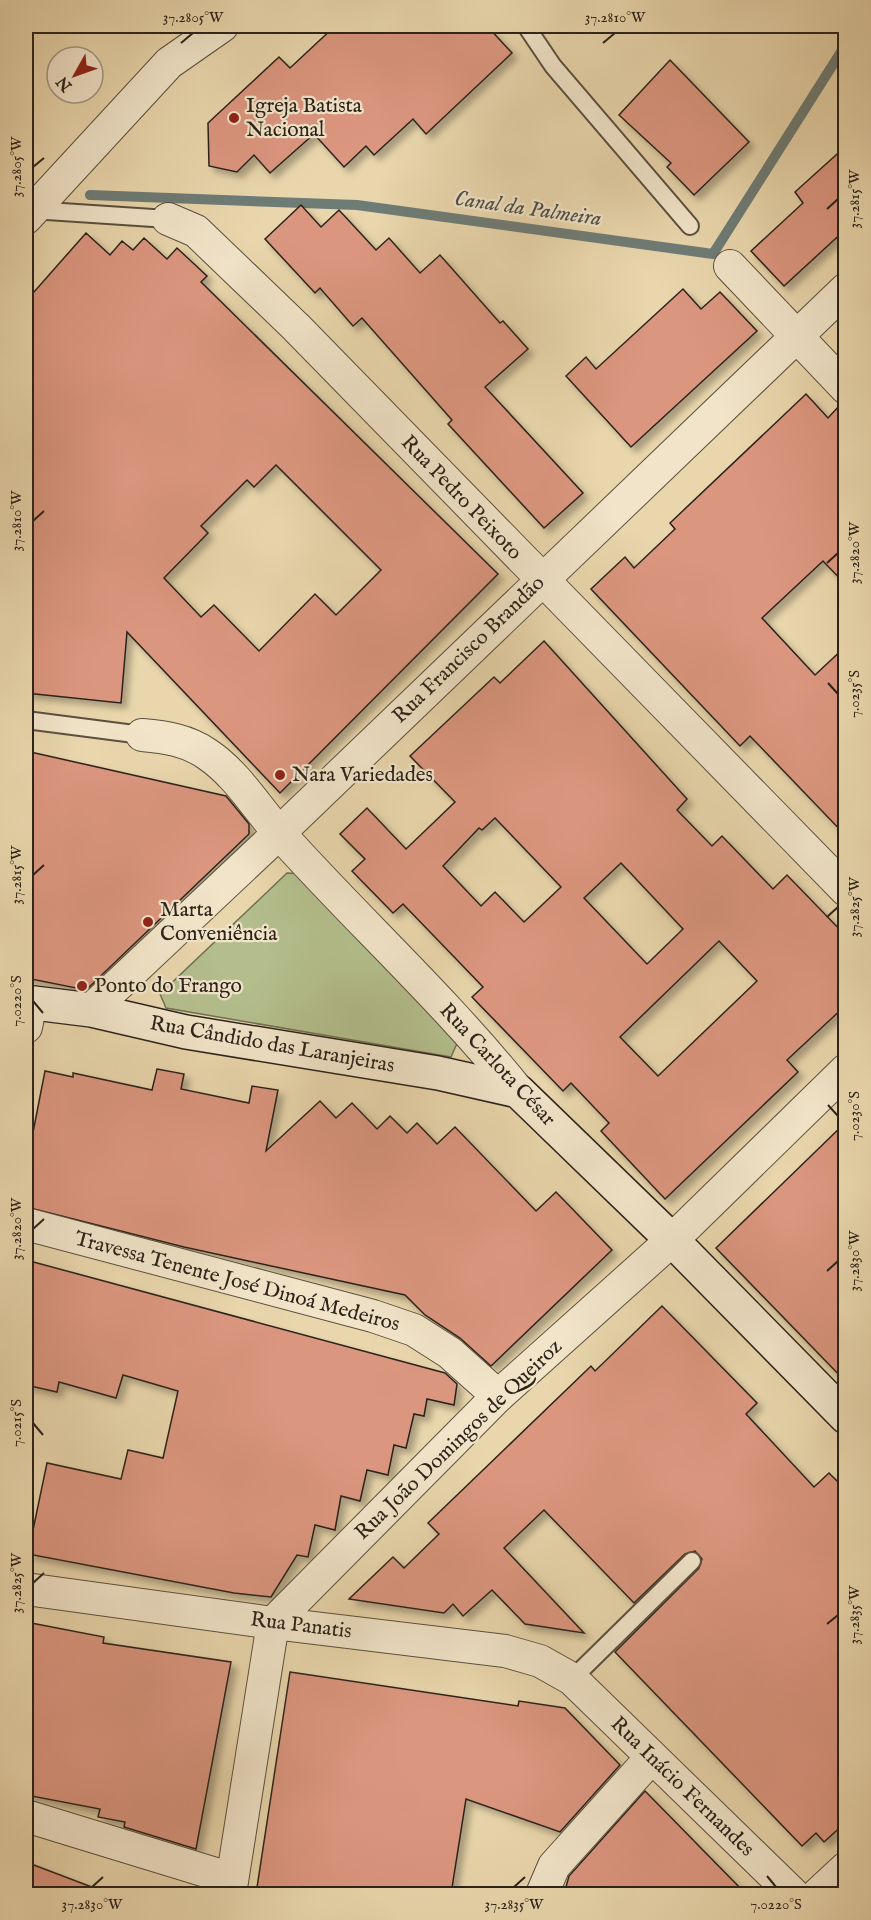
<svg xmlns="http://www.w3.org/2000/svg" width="871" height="1920" viewBox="0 0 871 1920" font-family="'IM FELL English',serif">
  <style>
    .green { fill: #b3be8c; stroke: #707053; stroke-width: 1.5 }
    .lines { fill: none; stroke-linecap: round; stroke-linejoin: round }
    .stream { stroke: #6e7c76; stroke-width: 10 }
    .building { fill: #db967f; stroke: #2c231a; stroke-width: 1.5; fill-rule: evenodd; filter: url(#shadow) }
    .lane-casing { stroke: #5b503e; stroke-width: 20 }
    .street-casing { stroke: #5b503e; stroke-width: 34 }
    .secondary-casing { stroke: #2c231a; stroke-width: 36 }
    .lane { stroke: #f1e4c9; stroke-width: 16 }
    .street { stroke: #f1e4c9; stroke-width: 32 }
    .secondary { stroke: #f1e4c9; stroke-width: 33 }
    .ticks { fill: none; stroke: #2c231a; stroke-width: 2 }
    .poi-dot { fill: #8f2418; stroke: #f1e4c9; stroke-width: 2 }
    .labels { text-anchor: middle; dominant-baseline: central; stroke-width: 4.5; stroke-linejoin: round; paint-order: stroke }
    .poi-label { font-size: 21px; fill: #2c231a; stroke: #f1e4c9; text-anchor: start }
    .street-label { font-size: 21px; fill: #2c231a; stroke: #f1e4c9 }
    .water-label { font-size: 22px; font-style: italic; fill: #4d4f48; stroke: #f1e4c9 }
    .neatline { fill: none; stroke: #2c231a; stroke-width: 2 }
    .ticks-label { font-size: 15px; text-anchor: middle; fill: #2c231a }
  </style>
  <defs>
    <filter id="shadow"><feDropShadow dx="5.5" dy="5.5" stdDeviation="3" flood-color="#0004"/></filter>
  </defs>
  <rect width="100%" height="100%" fill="#e9d6ac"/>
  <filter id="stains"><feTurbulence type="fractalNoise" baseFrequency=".00333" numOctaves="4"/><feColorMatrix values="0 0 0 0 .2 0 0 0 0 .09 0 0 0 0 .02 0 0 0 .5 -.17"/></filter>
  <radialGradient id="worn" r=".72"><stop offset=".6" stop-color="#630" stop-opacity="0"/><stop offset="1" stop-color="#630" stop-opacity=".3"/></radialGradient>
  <!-- green -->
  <path class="green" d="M287,873L303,874L459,1039L451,1057L166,1008L160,994Z"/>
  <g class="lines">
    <!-- stream -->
    <g class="stream">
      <path d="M26,191H44"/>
      <path d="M90,195L357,205L713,254L846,44"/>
    </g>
  </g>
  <!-- building -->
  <g class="building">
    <path d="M335,26H487L512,53L426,134L413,119L374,155L366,146L344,167L314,134L270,173L254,155L237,172L209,166L208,123L279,57L290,68Z"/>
    <path d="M670,60L749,142L694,195L667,167L671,163L619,115Z"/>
    <path d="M846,146V229L784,286L751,251L803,203L795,192Z"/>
    <path d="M301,205L321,227L339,210L376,250L389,238L420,273L440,255L500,323L503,321L528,349L485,387L583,493L544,528L448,424L452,420L362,318L353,326L320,288L315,293L265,239Z"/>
    <path d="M86,233L110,255L122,241L133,250L144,238L167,259L177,248L207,276L201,282L498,574L280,793L127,632L121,703L26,693V301ZM276,465L381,570L336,615L315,594L259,651L214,605L201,617L164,578L208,533L201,526L247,480L254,487Z"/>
    <path d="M683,289L701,309L720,292L757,331L631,447L566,376L586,357L596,369Z"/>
    <path d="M806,394L828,418L840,405H846V585L823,561L762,618L815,675L846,646V836L750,736L740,746L591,589L625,557L634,568L675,529L670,523Z"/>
    <path d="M544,641L687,799L677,810L712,846L722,836L773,889L787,875L846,936V1005L787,1060L798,1072L665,1199L601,1131L609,1123L571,1083L563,1091L472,997L483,987L459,962L403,904L393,913L352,871L365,859L340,834L367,808L406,849L455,802L410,756L494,677L500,683ZM495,818L561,887L524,922L495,892L481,906L443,866L479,828L482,830ZM621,863L683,929L647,964L584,898ZM719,941L757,981L658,1076L620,1037Z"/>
    <path d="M26,751L226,796L249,824V834L86,990L26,978V835L32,808L26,806Z"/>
    <path d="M157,1069L184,1074L181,1089L249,1103L252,1086L278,1090L266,1151L320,1101L336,1118L352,1103L377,1129L390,1116L407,1133L417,1123L437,1144L455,1127L536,1211L556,1192L612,1250L491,1366L460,1338L425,1315L405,1295L184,1247L26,1207V1168L45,1071L73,1077V1073L152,1090Z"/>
    <path d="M846,1122V1382L716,1248Z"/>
    <path d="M26,1260L445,1373L457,1384L454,1405L427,1399L424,1416L414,1414L406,1448L394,1445L388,1475L367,1470L360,1501L341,1496L335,1530L315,1525L308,1557L297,1555L271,1597L234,1593L28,1554L47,1463L121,1479L128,1450L163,1458L178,1391L123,1375L116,1398L59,1382L57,1392L26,1385Z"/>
    <path d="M662,1306L757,1403L746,1414L814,1487L829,1473L846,1490V1822L824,1842L816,1833L802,1846L615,1652L699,1568L702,1559L695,1551L685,1554L634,1603L544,1510L504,1548L584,1633L525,1624L492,1590L463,1616L453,1604L444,1613L349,1599L393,1557L404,1568L439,1534L428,1523L591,1366L595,1371Z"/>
    <path d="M26,1622L104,1637L103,1643L231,1662L196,1849L124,1827L125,1822L98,1817L100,1809L26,1795Z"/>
    <path d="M290,1672L518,1706L519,1701L565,1708L620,1765L560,1832L466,1799L451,1894H256Z"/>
    <path d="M645,1791L647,1793L746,1894H564L569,1876Z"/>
    <path d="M26,1862L105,1892V1894H26Z"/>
  </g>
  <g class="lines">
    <defs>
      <g id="lane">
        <path d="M526,26L553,66L690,226"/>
        <path d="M32,210L168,219"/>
        <path d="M26,720L142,735"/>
        <path d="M572,1679L692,1561"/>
      </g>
      <g id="street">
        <path d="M26,218L169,63L222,26"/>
        <path d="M168,219L196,231L296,327L846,890"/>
        <path d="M730,266L846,388"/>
        <path d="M142,735C165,737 187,740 207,754C237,774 256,807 280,834C358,921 445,1000 518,1091"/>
        <path d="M91,1010L279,833L846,289"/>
        <path d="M26,1027L31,1003"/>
        <path d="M26,1224L373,1316L414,1330L450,1353L498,1396"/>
        <path d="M26,1589L273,1623L505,1651L540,1661L572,1679L793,1894"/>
        <path d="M26,1816L232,1879"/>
        <path d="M230,1894L273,1623L498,1396L672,1240L846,1070"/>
        <path d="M542,1894L554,1866L651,1758"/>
        <path d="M818,1894L846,1868"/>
      </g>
      <path id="secondary" d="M26,1002L91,1010L186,1032L438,1073L518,1091L672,1240L846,1417"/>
    </defs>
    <!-- lane casing -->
    <use href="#lane" class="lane-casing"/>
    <!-- street casing -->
    <use href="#street" class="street-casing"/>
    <!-- secondary casing -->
    <use href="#secondary" class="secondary-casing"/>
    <!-- lane -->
    <use href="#lane" class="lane"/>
    <!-- street -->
    <use href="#street" class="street"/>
    <!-- secondary -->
    <use href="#secondary" class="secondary"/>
  </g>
  <!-- ticks -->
  <path class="ticks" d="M181,43L193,33M603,43L615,33M33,167L44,158M827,209L838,199M33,521L44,511M827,563L838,553M828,683L838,694M33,875L44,865M827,917L838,907M33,1001L43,1013M828,1105L838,1116M33,1229L44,1219M827,1271L838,1261M33,1423L43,1435M33,1583L44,1573M827,1624L838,1615M767,1876L776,1887M92,1887L103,1877M514,1887L525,1877"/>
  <!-- markers -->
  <g class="poi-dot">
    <circle cx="234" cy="118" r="6"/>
    <circle cx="280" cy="775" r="6"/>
    <circle cx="148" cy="922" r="6"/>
    <circle cx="82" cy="986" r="6"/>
  </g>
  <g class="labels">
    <!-- poi labels -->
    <g class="poi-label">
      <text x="246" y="106">Igreja Batista<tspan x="246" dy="24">Nacional</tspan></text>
      <text x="292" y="775">Nara Variedades</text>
      <text x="160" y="910">Marta<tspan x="160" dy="24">Conveniência</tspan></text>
      <text x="94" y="986">Ponto do Frango</text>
    </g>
    <!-- street labels -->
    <g class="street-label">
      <text transform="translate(461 498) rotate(46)">Rua Pedro Peixoto</text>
      <text transform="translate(469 650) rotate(-44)">Rua Francisco Brandão</text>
      <text transform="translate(272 1045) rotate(10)">Rua Cândido das Laranjeiras</text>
      <text transform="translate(497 1065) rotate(47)">Rua Carlota César</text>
      <text transform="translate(237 1282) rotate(15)">Travessa Tenente José Dinoá Medeiros</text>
      <text transform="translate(459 1440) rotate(-44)">Rua João Domingos de Queiroz</text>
      <text transform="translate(301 1626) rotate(7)">Rua Panatis</text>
      <text transform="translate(682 1787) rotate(44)">Rua Inácio Fernandes</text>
    </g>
    <!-- water labels -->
    <g class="water-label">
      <text transform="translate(528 209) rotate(8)">Canal da Palmeira</text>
    </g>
  </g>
  <!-- margin -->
  <rect width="871" height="1920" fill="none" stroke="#e9d6ac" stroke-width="66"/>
  <!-- north arrow -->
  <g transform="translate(75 75) rotate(230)"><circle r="28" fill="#f1e4c9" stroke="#a29783" stroke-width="1.5"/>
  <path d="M0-4.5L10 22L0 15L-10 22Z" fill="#8f2418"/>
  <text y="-9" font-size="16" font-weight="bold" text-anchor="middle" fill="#2c231a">N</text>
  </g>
  <rect x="33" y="33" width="805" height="1854" class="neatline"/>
  <g class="ticks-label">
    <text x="193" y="22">37.2805°W</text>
    <text x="615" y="22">37.2810°W</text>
    <text transform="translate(16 167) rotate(-90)" y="5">37.2805°W</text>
    <text transform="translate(854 199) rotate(-90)" y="5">37.2815°W</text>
    <text transform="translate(16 521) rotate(-90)" y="5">37.2810°W</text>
    <text transform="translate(854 553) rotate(-90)" y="5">37.2820°W</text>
    <text transform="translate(854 694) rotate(-90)" y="5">7.0235°S</text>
    <text transform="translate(16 875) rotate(-90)" y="5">37.2815°W</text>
    <text transform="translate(854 907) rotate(-90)" y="5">37.2825°W</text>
    <text transform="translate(16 1001) rotate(-90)" y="5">7.0220°S</text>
    <text transform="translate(854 1116) rotate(-90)" y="5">7.0230°S</text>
    <text transform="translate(16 1229) rotate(-90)" y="5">37.2820°W</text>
    <text transform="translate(854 1261) rotate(-90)" y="5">37.2830°W</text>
    <text transform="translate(16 1423) rotate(-90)" y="5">7.0215°S</text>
    <text transform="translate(16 1583) rotate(-90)" y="5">37.2825°W</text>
    <text transform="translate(854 1615) rotate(-90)" y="5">37.2835°W</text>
    <text x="92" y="1909">37.2830°W</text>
    <text x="514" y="1909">37.2835°W</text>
    <text x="776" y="1909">7.0220°S</text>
  </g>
  <rect width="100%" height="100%" filter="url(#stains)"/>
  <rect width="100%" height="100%" fill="url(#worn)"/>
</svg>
